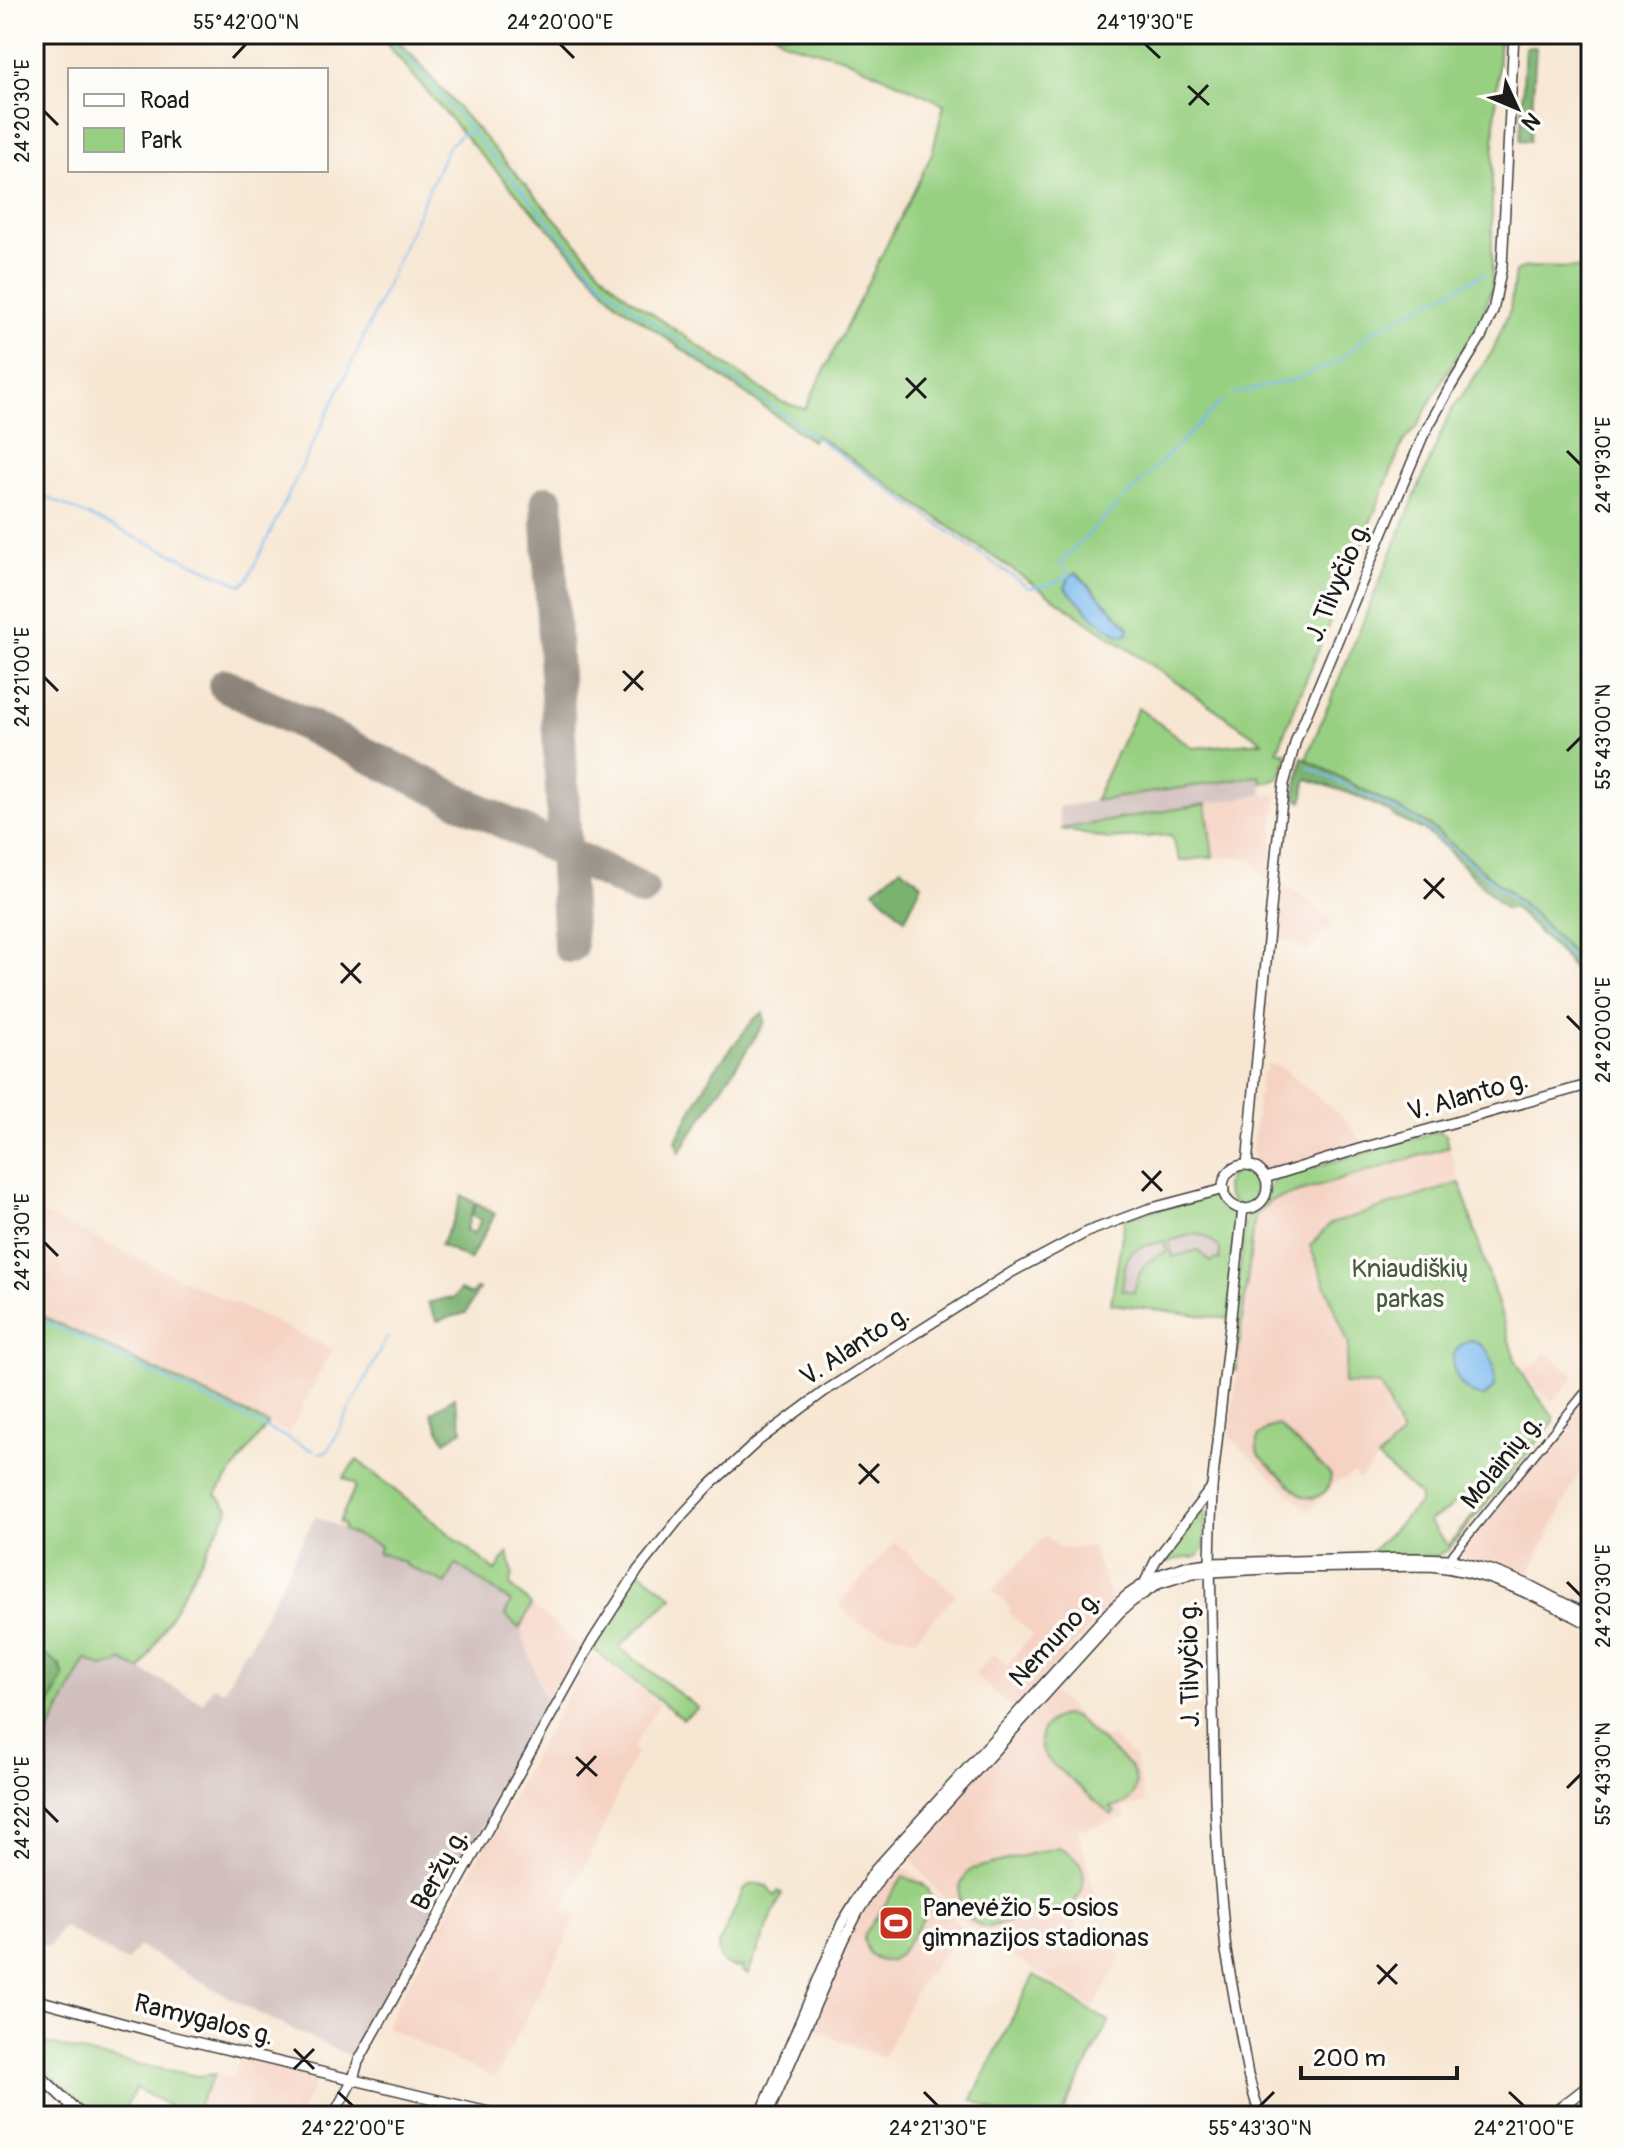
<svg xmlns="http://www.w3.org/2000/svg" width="1625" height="2150" viewBox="0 0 1625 2150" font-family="Pangolin,sans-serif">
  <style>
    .built { fill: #f5d2c2 }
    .industrial { fill: #d1bfbd }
    .green { fill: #98d082; stroke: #5a764f; stroke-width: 2; fill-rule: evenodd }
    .forest { fill: #7ab270; stroke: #4b6746; stroke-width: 2 }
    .water { fill: #7cbbf0; stroke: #4c6c86; stroke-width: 2 }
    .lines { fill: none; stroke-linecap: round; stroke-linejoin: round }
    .stream { stroke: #7cbbf0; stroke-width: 2 }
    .runway { stroke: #8a8177; stroke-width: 34 }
    .minor-casing { stroke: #3d3a37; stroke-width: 10 }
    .major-casing { stroke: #3d3a37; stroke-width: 12 }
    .highway-casing { stroke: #3d3a37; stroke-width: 13 }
    .minor { stroke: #fff; stroke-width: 7 }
    .major { stroke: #fff; stroke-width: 9 }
    .highway { stroke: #fff; stroke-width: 10 }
    .ticks { fill: none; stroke: #1c1c1c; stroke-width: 3 }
    .labels { text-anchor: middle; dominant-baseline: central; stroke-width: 7; stroke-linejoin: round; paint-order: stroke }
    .street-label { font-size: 26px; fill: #1c1c1c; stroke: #fdfcf7 }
    .park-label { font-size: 26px; fill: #475b40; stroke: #fdfcf7 }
    .poi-label { font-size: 26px; fill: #1c1c1c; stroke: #fdfcf7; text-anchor: start }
    .neatline { fill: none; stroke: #1c1c1c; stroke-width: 3 }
    .ticks-label { font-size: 20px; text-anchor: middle; fill: #1c1c1c }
  </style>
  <rect width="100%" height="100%" fill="#fdfcf7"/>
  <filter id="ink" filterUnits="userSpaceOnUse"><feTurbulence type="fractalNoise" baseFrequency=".0125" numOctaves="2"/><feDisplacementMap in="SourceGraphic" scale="16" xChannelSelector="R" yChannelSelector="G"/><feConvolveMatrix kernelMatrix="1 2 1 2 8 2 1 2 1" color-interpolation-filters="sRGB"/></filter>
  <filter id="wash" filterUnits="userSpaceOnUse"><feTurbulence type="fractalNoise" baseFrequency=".006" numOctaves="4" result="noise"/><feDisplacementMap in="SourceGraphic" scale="32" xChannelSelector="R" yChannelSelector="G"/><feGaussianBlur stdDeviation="1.8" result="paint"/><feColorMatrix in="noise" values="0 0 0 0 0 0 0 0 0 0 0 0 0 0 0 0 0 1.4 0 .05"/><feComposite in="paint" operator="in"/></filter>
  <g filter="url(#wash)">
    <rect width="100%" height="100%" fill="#f7e6d2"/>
    <!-- built -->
    <g class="built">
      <path d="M1263,794L1277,795L1269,882L1264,879L1255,863L1246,858L1213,857L1206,804Z"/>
      <path d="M1282,884L1293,889L1333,921L1307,953L1292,941L1277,940Z"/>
      <path d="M1267,1064L1281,1067L1347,1121L1364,1145L1272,1171L1267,1172L1256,1165L1252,1151L1261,1074L1267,1070Z"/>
      <path d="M1449,1147L1460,1183L1330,1224L1311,1246L1349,1345L1343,1384L1380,1385L1402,1435L1359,1479L1353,1473L1347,1478L1338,1480L1308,1511L1230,1437L1254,1216L1270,1201Z"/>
      <path d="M34,1210L332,1349L289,1433L34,1312Z"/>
      <path d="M1546,1352L1575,1376L1552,1402L1535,1387L1524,1370L1537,1362Z"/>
      <path d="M1591,1391V1449L1527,1578L1525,1579L1464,1558L1461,1548L1500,1504Z"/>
      <path d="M1046,1535L1060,1549L1091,1546L1112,1601L1111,1605L1014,1711L974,1675L994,1653L1007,1664L1033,1635L1009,1613L1010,1607L992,1591Z"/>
      <path d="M895,1542L956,1595L915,1639L859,1624L839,1604Z"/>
      <path d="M531,1605L580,1646L581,1650L578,1657L548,1710L520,1629Z"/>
      <path d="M594,1657L600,1658L659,1704L632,1749L636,1752L593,1850L563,1909L577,1918L495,2078L443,2055L385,2026L567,1697L588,1660Z"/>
      <path d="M1052,1692L1105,1739L1110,1735L1135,1758L1145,1803L1123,1809L1125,1818L1078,1830L1096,1899L1079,1903L1080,1909L1075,1928L1109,1935L1110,1946L1121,1958L1094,2008L978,1934L959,1917L906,1853Z"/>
      <path d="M895,1864L918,1877L963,1929L918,1986L883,2058L810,2028L859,1917Z"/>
      <path d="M239,2059L318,2076L299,2116H192L215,2074L232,2077Z"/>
    </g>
    <!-- industrial -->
    <g class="industrial">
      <path d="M1260,776L1263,794L1061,829L1058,807Z"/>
      <path d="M1194,1234L1205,1236L1220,1248V1261L1215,1259L1211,1263L1198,1250L1173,1257L1168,1241Z"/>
      <path d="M1164,1240L1167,1252L1153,1256L1138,1274L1134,1293L1122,1290L1126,1258L1133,1250Z"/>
      <path d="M315,1516L381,1546L378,1552L406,1563L405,1566L445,1584L456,1564L512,1602L505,1615L520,1629L548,1710L354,2058L258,2013L138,1946L127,1962L63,1926L49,1947L34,1943V1762L86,1658L102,1667L118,1664L121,1659L203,1703L213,1686L224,1691L245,1649H248L253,1639Z"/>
    </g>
    <!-- green -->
    <g class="green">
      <path d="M378,34H391L417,61L608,279L628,297L779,401L805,409L932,154L944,104L844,58L785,42L775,34H1500L1492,178V285L1481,322L1445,375L1417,427L1403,442L1277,751L1287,753C1282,774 1285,780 1262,783L1260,776L1094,801L1138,708L1193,748L1263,742L816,435L812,441L617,303L477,150ZM1076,573L1082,578L1129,628L1065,588L1070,576Z"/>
      <path d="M1526,267L1580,268L1591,272V980L1579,960L1533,913L1429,825L1306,759L1449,414L1492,352L1510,310L1515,272Z"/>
      <path d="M1206,804L1213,857L1180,861L1171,835L1108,839L1061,829Z"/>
      <path d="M1439,1131L1446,1135L1449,1147L1270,1201L1255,1216L1236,1371L1228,1370L1245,1221C1250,1211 1258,1210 1264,1202C1270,1194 1269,1185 1276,1178Z"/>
      <circle cx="1245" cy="1187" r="19"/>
      <path d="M1460,1183L1515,1359L1529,1384L1553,1417L1554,1421L1449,1549L1438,1556H1367L1418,1505L1420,1496L1378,1459L1402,1435L1380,1385L1343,1384L1349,1345L1310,1246L1330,1224ZM1461,1496L1477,1511L1448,1546L1428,1521L1447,1511Z"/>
      <path d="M1217,1195L1235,1210L1237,1215L1229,1319L1111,1304L1125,1217ZM1194,1234L1205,1236L1220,1248V1260L1215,1259L1211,1262L1198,1250L1173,1257L1169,1241ZM1164,1241L1167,1252C1144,1259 1139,1270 1134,1292L1122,1290C1127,1251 1125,1250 1164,1241Z"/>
      <path d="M34,1312L268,1424L216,1494L229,1509L141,1670L121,1660L118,1664L102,1667L86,1659L34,1762V1737L63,1678L61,1666L34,1649Z"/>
      <path d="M1278,1425L1331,1475L1329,1486L1324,1493L1314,1498L1303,1497L1260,1456L1257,1450V1440L1259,1436L1267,1429Z"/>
      <path d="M357,1460L496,1571L508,1553L513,1574L510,1585L531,1605L520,1629L505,1615L511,1602L456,1564L446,1584L405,1565V1563L383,1553L381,1554L378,1553L380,1546L343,1530L344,1525L339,1522L356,1485L343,1478Z"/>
      <path d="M1206,1506L1204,1549C1196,1562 1191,1556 1178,1559C1171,1560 1163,1564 1157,1567L1202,1507Z"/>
      <path d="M638,1570L673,1597L619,1647L698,1708L683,1719L589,1646Z"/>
      <path d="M1065,1715L1074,1717L1130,1766C1142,1785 1135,1806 1110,1807L1115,1812L1112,1815C1098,1803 1083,1791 1069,1778C1061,1771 1052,1765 1046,1757C1032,1738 1045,1719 1065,1715Z"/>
      <path d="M1058,1847C1089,1859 1092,1889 1067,1909L987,1927C958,1923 949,1886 972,1869Z"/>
      <path d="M903,1877C912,1882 923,1880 929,1891C931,1895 931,1900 931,1904C929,1911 903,1951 897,1956C881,1970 863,1953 864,1936Z"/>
      <path d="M759,1884L767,1886L775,1896L778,1891L782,1893L748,1974L742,1971L743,1967C728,1970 718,1962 718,1946L743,1891L750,1885Z"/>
      <path d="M1034,1975L1109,2022L1061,2116H1003L972,2099Z"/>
      <path d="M34,2040L93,2055L197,2076L215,2074L192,2116H187L136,2088L121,2116H99L89,2106H84L34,2059Z"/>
    </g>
    <!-- forest -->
    <g class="forest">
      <path d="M1525,47H1536L1530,141L1520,140Z"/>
      <path d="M1302,757L1429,825L1533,913L1580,960L1591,980V1000L1567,960L1513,907L1505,909L1446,848L1424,830L1394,817L1390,812L1357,796L1308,779L1306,781L1303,802L1295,798Z"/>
      <path d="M901,867L922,884L905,919L874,890Z"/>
      <path d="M763,1013L765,1022L679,1153L676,1140L712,1073L754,1019Z"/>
      <path d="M462,1195L475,1203L466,1230L474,1233L481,1220L472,1216L477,1203L495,1214L470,1260L440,1245L453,1221Z"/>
      <path d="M476,1289H479L466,1313L437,1321L428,1303L446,1298L453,1299L460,1290L471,1295Z"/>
      <path d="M454,1397L463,1430L445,1441L431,1413Z"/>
      <path d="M34,1649C46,1657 65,1663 63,1678L34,1737Z"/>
    </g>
    <!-- water -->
    <g class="water">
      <path d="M1076,573L1124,622L1129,628L1128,633L1121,636L1099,622L1065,588L1070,576Z"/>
      <path d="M1471,1340C1492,1346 1496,1367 1494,1387L1485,1397C1458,1397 1436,1351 1471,1340Z"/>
    </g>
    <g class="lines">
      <!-- stream -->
      <g class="stream">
        <path d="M385,34L412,62L600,281L631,307L1029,588L1049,585L1070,576L1060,563L1119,503"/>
        <path d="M1233,394L1293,380L1338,361L1374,330L1484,274"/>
        <path d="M46,497L242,585L248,579L357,352L447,148L461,134H471"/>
        <path d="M1123,500L1223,400"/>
        <path d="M1308,767L1414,819L1466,859L1524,909L1574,961L1591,989"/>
        <path d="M34,1316L314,1451"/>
        <path d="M319,1453L328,1451L387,1337"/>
      </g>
      <!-- runway -->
      <g class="runway">
        <path d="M547,502L570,946"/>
        <path d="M225,685L642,890"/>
      </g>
    </g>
  </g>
  <g filter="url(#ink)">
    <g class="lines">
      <defs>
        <path id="minor" d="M1448,1568L1453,1554L1591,1385"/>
        <g id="major">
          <path d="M1247,1165L1277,845L1284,784L1296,740L1423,436L1448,391L1481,337L1493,311L1502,266L1514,34"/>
          <circle cx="1245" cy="1187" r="22"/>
          <path d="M1265,1178L1359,1149L1591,1084"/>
          <path d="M1243,1208L1212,1487L1210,1563L1215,1802L1218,1862L1226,1951L1248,2075L1260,2116"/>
          <path d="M1145,1582L1156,1560L1212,1487"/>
          <path d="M34,1999L162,2034L505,2116"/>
          <path d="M333,2116L353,2079L358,2062L593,1640L638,1570L683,1514L710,1485L758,1441L825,1391L1012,1272L1087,1232L1148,1209L1224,1189"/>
          <path d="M760,2116L842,1923L874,1871L1108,1613L1126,1596L1145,1583L1161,1574L1186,1566L1210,1563L1413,1558L1450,1559L1491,1570L1527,1584L1591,1617"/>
          <path d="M767,2116L844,1940L858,1912L881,1876L1120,1612L1133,1601L1158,1584L1193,1573L1285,1568L1430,1566C1489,1571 1539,1598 1591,1625"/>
        </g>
        <g id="highway">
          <path d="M34,2070L82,2116"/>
          <path d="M1550,2116L1591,2084"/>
        </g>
      </defs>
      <!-- minor casing -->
      <use href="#minor" class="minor-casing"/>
      <!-- major casing -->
      <use href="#major" class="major-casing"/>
      <!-- highway casing -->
      <use href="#highway" class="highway-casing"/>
      <!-- minor -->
      <use href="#minor" class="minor"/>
      <!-- major -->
      <use href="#major" class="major"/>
      <!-- highway -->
      <use href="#highway" class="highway"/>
    </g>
  </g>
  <!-- ticks -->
  <path class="ticks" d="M560,44L574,58M1145,44L1160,58M233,58L246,44M1188,86L1209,105M1189,105L1208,85M44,111L58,125M906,378L926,398M906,398L926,378M1567,451L1581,465M623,671L643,690M44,677L58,691M624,691L643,671M1567,751L1581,737M1424,879L1444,898M1424,899L1444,878M341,963L361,983M341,983L360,963M1567,1016L1581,1030M1142,1171L1162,1191M1142,1191L1161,1171M44,1242L58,1256M859,1464L879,1483M859,1484L879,1464M1567,1582L1581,1596M576,1757L597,1776M577,1776L596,1756M1567,1788L1581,1774M44,1808L58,1822M1377,1965L1397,1984M1378,1984L1397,1964M294,2049L314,2069M294,2069L314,2049M338,2092L353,2106M924,2092L938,2106M1509,2092L1524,2106M1260,2106L1274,2092"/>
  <!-- icons -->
  <defs>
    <symbol id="stadium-square" viewBox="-11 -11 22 22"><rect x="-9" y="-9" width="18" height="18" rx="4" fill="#c8321e" stroke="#fdfcf7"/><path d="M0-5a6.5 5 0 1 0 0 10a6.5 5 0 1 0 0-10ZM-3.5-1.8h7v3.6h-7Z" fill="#fff"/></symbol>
  </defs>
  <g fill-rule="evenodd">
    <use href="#stadium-square" x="876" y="1903" width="40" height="40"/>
  </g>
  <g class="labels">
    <!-- street labels -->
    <g class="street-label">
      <text transform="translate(1338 582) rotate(-67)">J. Tilvyčio g.</text>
      <text transform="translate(1468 1096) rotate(-16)">V. Alanto g.</text>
      <text transform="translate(855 1346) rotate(-33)">V. Alanto g.</text>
      <text transform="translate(1502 1462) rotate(-51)">Molainių g.</text>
      <text transform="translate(1055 1639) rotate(-47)">Nemuno g.</text>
      <text transform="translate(1190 1664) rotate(-91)">J. Tilvyčio g.</text>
      <text transform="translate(440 1870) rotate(-61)">Beržų g.</text>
      <text transform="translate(204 2020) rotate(14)">Ramygalos g.</text>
    </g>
    <!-- park labels -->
    <g class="park-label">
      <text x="1410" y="1269">Kniaudiškių<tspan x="1410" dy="30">parkas</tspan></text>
    </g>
    <!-- poi labels -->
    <g class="poi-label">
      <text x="922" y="1908">Panevėžio 5-osios<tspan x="922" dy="30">gimnazijos stadionas</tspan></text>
    </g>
  </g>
  <!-- margin -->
  <rect width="1625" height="2150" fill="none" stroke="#fdfcf7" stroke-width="88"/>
  <!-- legend -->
  <rect x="68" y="68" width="260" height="104" fill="#fdfcf7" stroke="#a3a29f" stroke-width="2"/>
  <rect x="84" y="94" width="40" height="12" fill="#ffffff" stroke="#a3a29f" stroke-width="2"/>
  <text x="140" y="108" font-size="24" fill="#1c1c1c">Road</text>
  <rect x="84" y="128" width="40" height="24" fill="#98d082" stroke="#a3a29f" stroke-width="2"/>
  <text x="140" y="148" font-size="24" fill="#1c1c1c">Park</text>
  <!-- north arrow -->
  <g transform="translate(1517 108) rotate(134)" stroke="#fdfcf7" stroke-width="6" paint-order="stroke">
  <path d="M0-6L14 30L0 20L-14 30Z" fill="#1c1c1c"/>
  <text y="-12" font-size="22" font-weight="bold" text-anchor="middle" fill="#1c1c1c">N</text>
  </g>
  <!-- scale -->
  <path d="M1301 2066v12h156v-12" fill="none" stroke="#1c1c1c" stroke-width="4"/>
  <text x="1313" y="2066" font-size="24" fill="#1c1c1c" stroke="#fdfcf7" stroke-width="6" paint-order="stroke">200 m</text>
  <rect x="44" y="44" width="1537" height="2062" class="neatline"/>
  <g class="ticks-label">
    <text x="246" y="29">55°42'00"N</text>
    <text x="560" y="29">24°20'00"E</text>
    <text x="1145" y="29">24°19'30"E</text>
    <text transform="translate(22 111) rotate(-90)" y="7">24°20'30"E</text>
    <text transform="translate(1603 465) rotate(-90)" y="7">24°19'30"E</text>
    <text transform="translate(22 677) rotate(-90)" y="7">24°21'00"E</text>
    <text transform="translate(1603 737) rotate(-90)" y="7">55°43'00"N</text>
    <text transform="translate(1603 1030) rotate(-90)" y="7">24°20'00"E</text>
    <text transform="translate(22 1242) rotate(-90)" y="7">24°21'30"E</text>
    <text transform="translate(1603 1596) rotate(-90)" y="7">24°20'30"E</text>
    <text transform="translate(1603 1774) rotate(-90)" y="7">55°43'30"N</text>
    <text transform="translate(22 1808) rotate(-90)" y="7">24°22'00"E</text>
    <text x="353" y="2135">24°22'00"E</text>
    <text x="938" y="2135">24°21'30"E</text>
    <text x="1260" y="2135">55°43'30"N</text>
    <text x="1524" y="2135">24°21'00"E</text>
  </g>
</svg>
